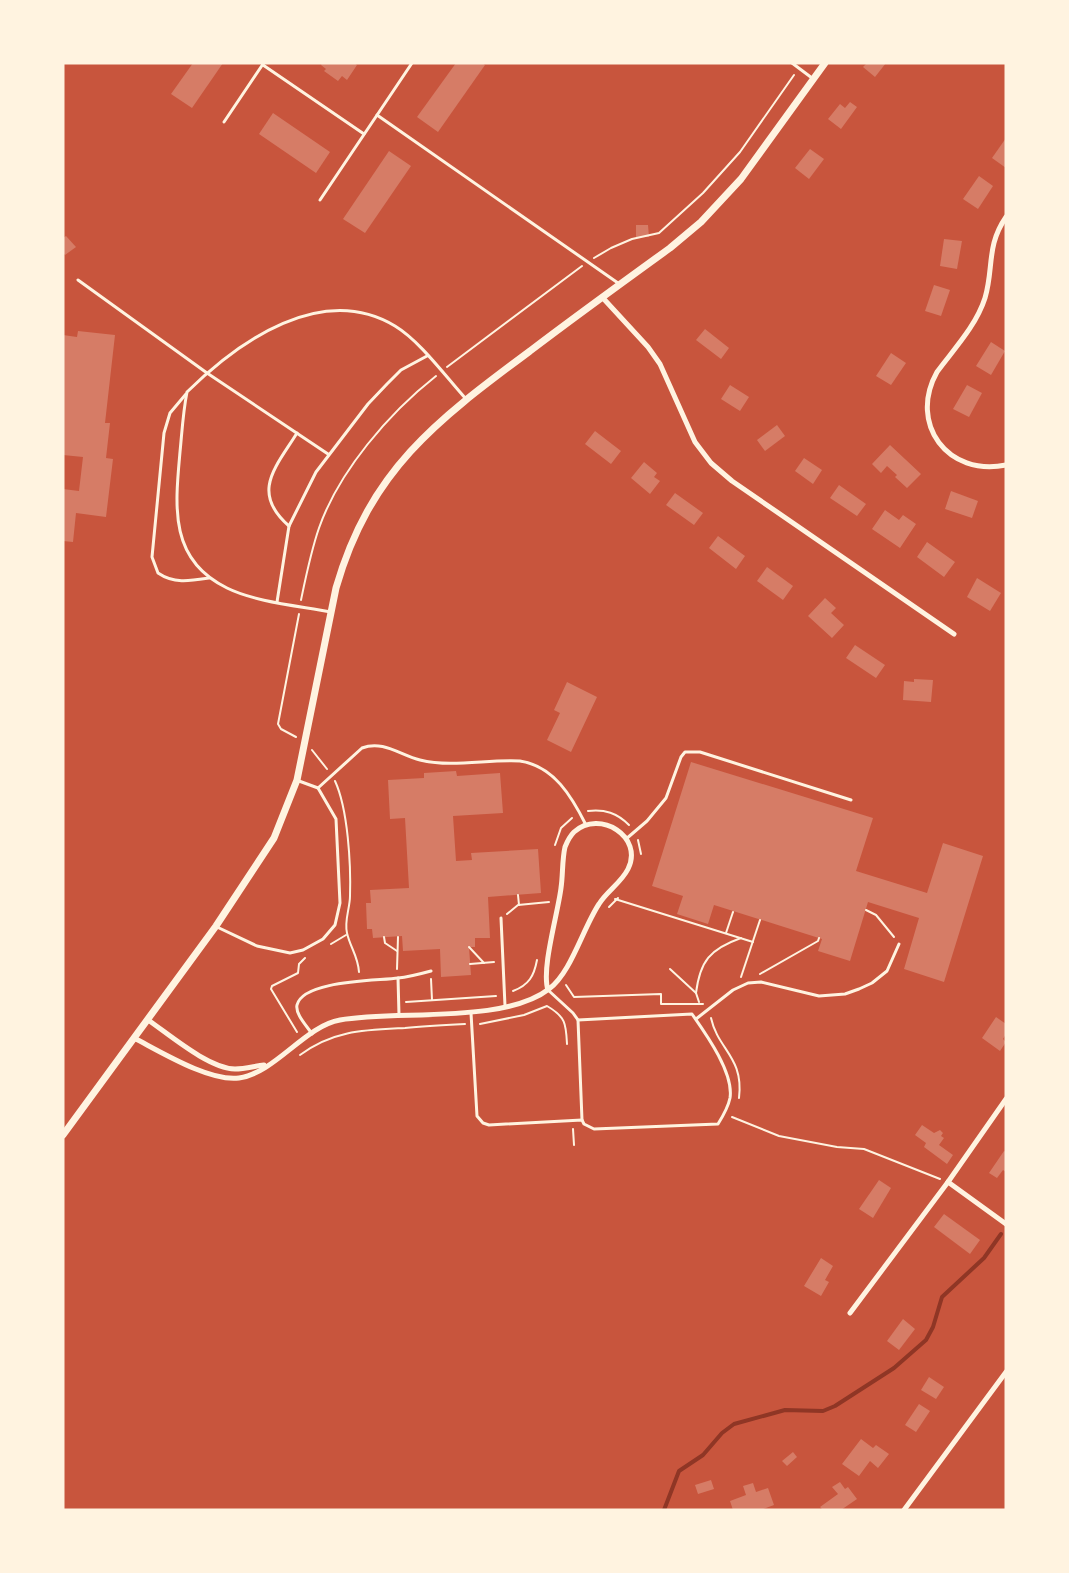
<svg xmlns="http://www.w3.org/2000/svg" width="1069" height="1573" viewBox="0 0 1069 1573" font-family="Ubuntu,sans-serif">
  <style>
    .lines { fill: none; stroke-linecap: round; stroke-linejoin: round }
    .stream { stroke: #8f3625; stroke-width: 4 }
    .building { fill: #d67c66 }
    .path { stroke: #fff3e0; stroke-width: 2 }
    .service { stroke: #fff3e0; stroke-width: 3 }
    .minor { stroke: #fff3e0; stroke-width: 5 }
    .tertiary { stroke: #fff3e0; stroke-width: 7 }
  </style>
  <rect width="100%" height="100%" fill="#c8553d"/>
  <g class="lines">
    <!-- stream -->
    <path class="stream" d="M664,1510L679,1471L703,1455L722,1433L734,1424L785,1410L823,1411L835,1406L894,1368L926,1340L933,1327L942,1297L984,1258L1001,1234"/>
  </g>
  <!-- building -->
  <g class="building">
    <path d="M193,63H223L192,108L171,94Z"/>
    <path d="M322,63H354L357,65L347,80L342,76L338,81L324,71L326,69L321,65Z"/>
    <path d="M456,63H482L485,65L438,132L417,117Z"/>
    <path d="M867,63H886L875,77L863,67Z"/>
    <path d="M850,102L857,107L841,129L828,119L840,104L845,108Z"/>
    <path d="M273,113L330,152L316,173L259,134Z"/>
    <path d="M1006,138V168L992,158Z"/>
    <path d="M810,149L824,159L809,179L795,168Z"/>
    <path d="M389,151L411,166L365,233L343,219Z"/>
    <path d="M979,176L993,186L978,209L963,199Z"/>
    <path d="M636,225H648L649,237H636Z"/>
    <path d="M66,236L76,247L65,255L63,253V238Z"/>
    <path d="M944,239L962,241L957,269L940,266Z"/>
    <path d="M934,285L950,290L941,316L925,311Z"/>
    <path d="M705,329L729,348L721,359L696,340Z"/>
    <path d="M78,331L115,335L105,423H110L106,458L113,459L106,517L76,513L73,542L63,541V489L79,491L83,457L63,455V335L77,337Z"/>
    <path d="M991,342L1005,351L991,375L976,366Z"/>
    <path d="M891,353L906,363L891,385L876,376Z"/>
    <path d="M730,385L749,397L740,411L721,399Z"/>
    <path d="M967,385L982,393L969,417L953,409Z"/>
    <path d="M777,425L785,436L765,451L757,440Z"/>
    <path d="M595,431L621,451L611,464L585,444Z"/>
    <path d="M890,445L921,474L907,488L895,477L897,475L887,466L881,473L872,464Z"/>
    <path d="M804,458L822,470L813,484L795,471Z"/>
    <path d="M644,462L657,473L654,477L660,481L650,494L631,478Z"/>
    <path d="M839,485L866,504L857,516L830,498Z"/>
    <path d="M951,491L978,501L972,518L945,509Z"/>
    <path d="M675,493L703,513L694,525L666,505Z"/>
    <path d="M885,510L899,520L903,515L916,524L900,548L872,529Z"/>
    <path d="M718,536L745,556L736,569L709,548Z"/>
    <path d="M927,542L955,562L944,577L917,557Z"/>
    <path d="M767,567L793,586L783,600L757,581Z"/>
    <path d="M977,578L1001,593L990,611L967,597Z"/>
    <path d="M825,598L836,608L831,613L844,625L832,638L808,616Z"/>
    <path d="M855,645L885,665L876,678L846,658Z"/>
    <path d="M914,679L933,680L931,702L903,700L904,681L914,682Z"/>
    <path d="M567,682L597,697L571,752L547,740L560,713L554,710Z"/>
    <path d="M691,762L873,818L856,871L927,893L943,843L983,856L944,982L904,969L919,918L868,902L850,961L818,951L822,939L714,905L708,924L677,914L683,896L652,886Z"/>
    <path d="M456,771L457,776L500,773L503,813L453,816L456,861L472,860L471,853L538,849L541,893L488,897L490,938H475V947H469L471,975L441,977L440,949L403,951L402,936L373,938L372,929H367L366,903H371L370,890L409,888L405,818L390,819L388,780L424,778V773Z"/>
    <path d="M996,1017L1006,1024V1034L1003,1039L1006,1042L1000,1051L982,1038Z"/>
    <path d="M922,1125L934,1133L940,1130L943,1133L941,1136L944,1138L939,1145L953,1155L947,1164L924,1147L926,1143L915,1135Z"/>
    <path d="M1004,1151L1006,1152V1172L1003,1170L997,1178L989,1173Z"/>
    <path d="M879,1180L891,1188L873,1218L859,1209Z"/>
    <path d="M944,1214L980,1240L970,1254L934,1227Z"/>
    <path d="M821,1258L833,1266L825,1280L829,1282L821,1296L804,1286Z"/>
    <path d="M903,1319L915,1329L899,1350L887,1341Z"/>
    <path d="M929,1377L944,1387L936,1399L921,1390Z"/>
    <path d="M919,1404L930,1411L916,1432L905,1425Z"/>
    <path d="M861,1439L873,1448L876,1445L889,1454L878,1468L870,1461L859,1476L842,1464Z"/>
    <path d="M793,1452L797,1457L787,1466L782,1461Z"/>
    <path d="M711,1480L714,1489L698,1494L695,1485Z"/>
    <path d="M840,1482L845,1489L848,1487L857,1499L841,1510H823L820,1507L838,1494L832,1487Z"/>
    <path d="M753,1483L756,1492L768,1488L774,1505L761,1510H733L730,1501L746,1495L743,1486Z"/>
  </g>
  <g class="lines">
    <!-- path -->
    <g class="path">
      <path d="M594,258L611,248L632,239L659,233L703,193L740,152L794,75"/>
      <path d="M447,367L582,266"/>
      <path d="M301,600C306,576 311,551 319,528C339,471 389,413 436,376"/>
      <path d="M296,737L281,729L278,724L299,614"/>
      <path d="M312,750L327,769"/>
      <path d="M335,781C348,809 351,865 350,896C350,908 344,921 347,933C350,947 358,956 359,972"/>
      <path d="M588,811C605,809 617,813 629,825"/>
      <path d="M638,840L641,854"/>
      <path d="M555,845L561,828L572,818"/>
      <path d="M518,895L519,905"/>
      <path d="M615,899L753,942"/>
      <path d="M609,907L618,898"/>
      <path d="M866,910L876,915L894,937"/>
      <path d="M507,914L518,905L549,902"/>
      <path d="M726,933L733,912"/>
      <path d="M384,937L385,943L397,951"/>
      <path d="M331,944L346,935"/>
      <path d="M469,947L484,963"/>
      <path d="M470,964L494,962"/>
      <path d="M397,969L398,937"/>
      <path d="M670,969L696,993L699,1002"/>
      <path d="M760,974L818,941L819,938"/>
      <path d="M741,977L760,920"/>
      <path d="M431,979L432,1000"/>
      <path d="M566,985L574,997L661,994V1004H703"/>
      <path d="M513,991C529,985 534,976 537,960"/>
      <path d="M696,993C700,961 710,949 741,938"/>
      <path d="M406,1002L496,996"/>
      <path d="M711,1018C718,1050 744,1057 739,1098"/>
      <path d="M480,1024L524,1015L547,1006C566,1017 566,1024 567,1044"/>
      <path d="M297,1032L271,989L272,986L298,973L299,964L305,958"/>
      <path d="M300,1055C334,1030 365,1030 405,1028C425,1026 445,1025 465,1024"/>
      <path d="M732,1117L779,1136L837,1147L864,1149L940,1179"/>
      <path d="M573,1129L574,1145"/>
    </g>
    <!-- service -->
    <g class="service">
      <path d="M792,63L812,78"/>
      <path d="M263,65L364,134"/>
      <path d="M377,115L618,283"/>
      <path d="M224,122L263,64"/>
      <path d="M320,200L412,63"/>
      <path d="M78,280L207,373L328,454"/>
      <path d="M186,394L170,413L164,433L152,557L158,573C174,584 190,581 209,578"/>
      <path d="M289,526C250,492 276,467 297,433"/>
      <path d="M277,602L289,526L316,472L368,404L387,384L401,370L427,356"/>
      <path d="M331,612C300,606 255,602 227,588C169,560 175,507 180,452C182,432 183,412 187,392C239,341 322,282 395,326C420,341 446,377 466,399"/>
      <path d="M318,788L362,748C383,740 400,755 420,760C452,768 488,759 520,761C554,766 572,797 586,825"/>
      <path d="M626,839L647,821L666,798L681,757L685,752H700L851,800"/>
      <path d="M501,918L505,1006"/>
      <path d="M217,927L257,946L290,953L303,950L323,939L335,925L340,903L336,819L318,788L299,781"/>
      <path d="M398,978L399,1015"/>
      <path d="M471,1013L477,1116L483,1123L489,1125L582,1120L584,1124L594,1129L718,1124C723,1116 728,1108 730,1098C734,1073 706,1034 692,1014L578,1020L573,1013L548,990"/>
      <path d="M696,1019L733,990L748,983L761,982L819,996L845,994L859,989L872,983L887,971L899,944"/>
      <path d="M578,1020L582,1120"/>
      <path d="M312,1034C307,1026 295,1014 297,1005C303,980 378,981 398,978C409,977 420,974 431,971"/>
    </g>
    <!-- minor -->
    <g class="minor">
      <path d="M1006,217C986,246 994,268 985,298C976,326 954,349 937,372C908,424 948,477 1006,465"/>
      <path d="M602,297L648,347L660,364L695,442L711,463L732,481L954,634"/>
      <path d="M148,1020C170,1035 208,1068 235,1069C245,1069 255,1066 264,1065"/>
      <path d="M134,1038C161,1052 210,1082 239,1078C275,1073 305,1026 340,1020C397,1010 504,1024 549,989C571,973 583,928 599,904C607,891 621,883 628,869C644,837 600,809 574,832C570,836 567,842 565,847C562,860 563,875 561,888C558,913 541,969 548,990"/>
      <path d="M948,1182L1006,1224"/>
      <path d="M850,1313L948,1182L1006,1099"/>
      <path d="M904,1510L1006,1372"/>
    </g>
    <!-- tertiary -->
    <path class="tertiary" d="M63,1135L216,926L274,838L297,780L336,588C370,470 436,421 530,351C576,316 623,282 670,248L701,222L741,179L825,63"/>
  </g>
  <!-- border -->
  <rect width="1069" height="1573" fill="none" stroke="#fff3e0" stroke-width="129"/>
</svg>
